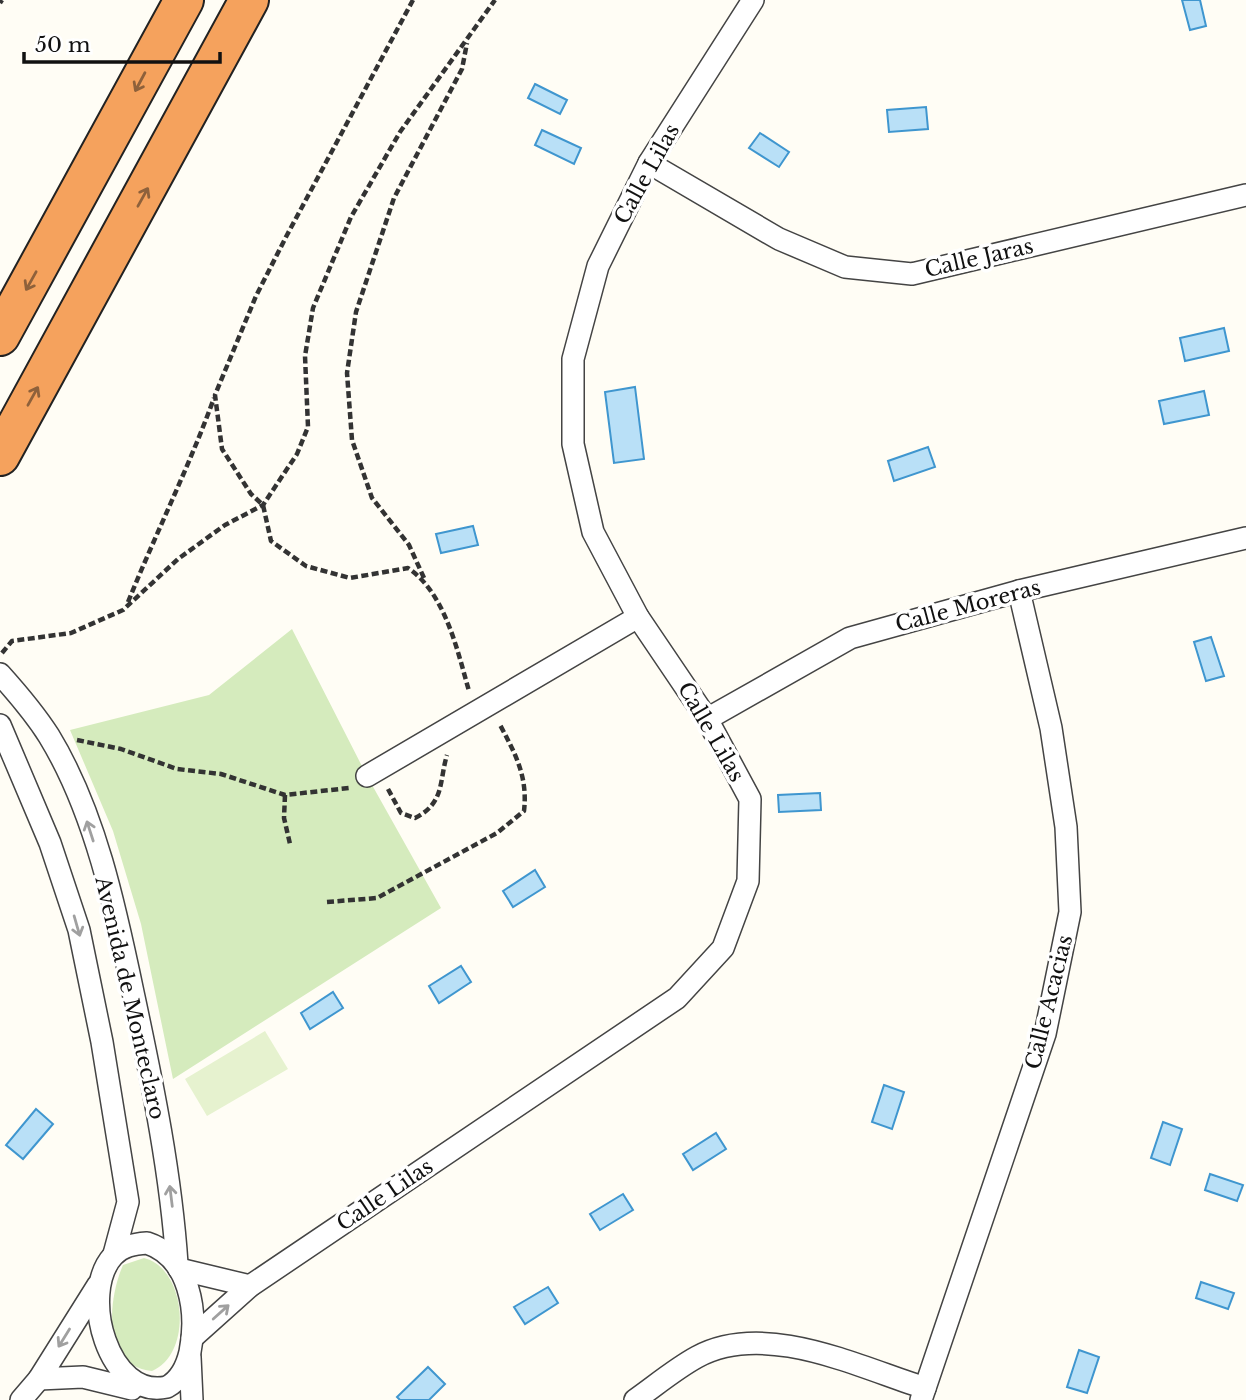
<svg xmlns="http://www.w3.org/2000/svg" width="1246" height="1400" viewBox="0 0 1246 1400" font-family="'Libre Baskerville',serif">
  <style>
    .green { fill: #d5ebbd }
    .pitch { fill: #e6f2cf }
    .water { fill: #b9e0f7; stroke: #3f96cf; stroke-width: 2 }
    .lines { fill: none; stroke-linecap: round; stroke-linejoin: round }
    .street-casing { stroke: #444; stroke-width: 24 }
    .highway-casing { stroke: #222; stroke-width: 42 }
    .path { stroke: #333; stroke-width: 4.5; stroke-dasharray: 7 3.5; stroke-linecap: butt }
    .street { stroke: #fff; stroke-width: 21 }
    .highway { stroke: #f5a25d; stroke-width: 38 }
    .oneway { stroke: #8e613b }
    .oneway2 { stroke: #a0a0a0 }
    .labels { text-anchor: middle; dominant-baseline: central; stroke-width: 7; stroke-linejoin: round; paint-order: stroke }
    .street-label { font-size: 21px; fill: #111; stroke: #fff }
  </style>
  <rect width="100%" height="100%" fill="#fffdf5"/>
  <!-- green -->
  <g class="green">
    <path d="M292,629L367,776L441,908L173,1079L141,924L113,831L70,730L209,695Z"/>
    <path d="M144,1258C186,1268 194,1353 152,1371C101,1366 108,1299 123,1265Z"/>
  </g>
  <!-- pitch -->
  <path class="pitch" d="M265,1031L288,1069L207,1116L185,1079Z"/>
  <!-- water -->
  <g class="water">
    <path d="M1182,0H1200L1206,26L1190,30Z"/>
    <path d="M535,84L567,100L560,114L528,98Z"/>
    <path d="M926,107L928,129L889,132L887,110Z"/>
    <path d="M542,130L581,148L574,164L535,145Z"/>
    <path d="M760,133L789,152L779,167L749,148Z"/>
    <path d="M1224,328L1229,351L1185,361L1180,338Z"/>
    <path d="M635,387L644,459L614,463L605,392Z"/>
    <path d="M1204,391L1209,415L1164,424L1159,401Z"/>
    <path d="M928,447L935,467L894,481L888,461Z"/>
    <path d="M473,526L478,545L441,553L436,534Z"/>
    <path d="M1211,637L1224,676L1206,681L1194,642Z"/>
    <path d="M820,793L821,810L779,812L778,795Z"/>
    <path d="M535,870L545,887L513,907L503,891Z"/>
    <path d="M461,966L471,982L439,1003L429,986Z"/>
    <path d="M333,992L343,1008L310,1029L301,1013Z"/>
    <path d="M884,1085L904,1092L892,1129L872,1122Z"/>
    <path d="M36,1109L53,1124L23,1159L6,1145Z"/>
    <path d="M1163,1122L1182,1129L1170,1165L1151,1158Z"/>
    <path d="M716,1133L726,1149L693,1170L683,1154Z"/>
    <path d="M1210,1174L1243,1185L1237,1201L1205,1190Z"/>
    <path d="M623,1194L633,1210L600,1230L590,1214Z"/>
    <path d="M1201,1282L1234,1293L1228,1309L1196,1298Z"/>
    <path d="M548,1287L558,1303L525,1324L514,1307Z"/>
    <path d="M1079,1350L1099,1357L1087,1393L1067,1387Z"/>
    <path d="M428,1367L445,1384L429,1400H400L397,1397Z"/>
  </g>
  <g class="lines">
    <defs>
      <g id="street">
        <path d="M649,163L779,239L845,267L912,274L1246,195"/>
        <path d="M0,674C18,694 35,714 49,736C96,813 116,911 134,997C153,1086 171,1174 177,1264"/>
        <path d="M707,719L850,638L1019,591L1246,538"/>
        <path d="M0,725L50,843L79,930L102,1042L128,1202L114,1254"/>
        <path d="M367,776L638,617"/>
        <path d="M147,1243C190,1257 198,1312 190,1352C187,1365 180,1380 167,1387C108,1400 79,1293 113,1256C122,1246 134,1244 147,1243Z"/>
        <path d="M179,1269L250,1286"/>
        <path d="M98,1285L39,1379L83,1377L132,1389"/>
        <path d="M192,1338L250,1286L677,998L723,948L748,881L750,799L707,719L638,617L593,532L573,444V359L598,266L649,163L753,0"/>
        <path d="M190,1357L192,1400"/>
        <path d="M21,1400L39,1379"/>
        <path d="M635,1400C655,1386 675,1369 697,1357C765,1320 858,1367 925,1388"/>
        <path d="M921,1400L1045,1034L1070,912L1066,827L1051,728L1019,591"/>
      </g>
      <g id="highway">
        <path d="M0,336L184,0"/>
        <path d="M0,456L249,0"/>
      </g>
    </defs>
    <!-- street casing -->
    <use href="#street" class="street-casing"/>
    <!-- highway casing -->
    <use href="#highway" class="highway-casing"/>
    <!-- path -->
    <g class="path">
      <path d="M413,0L287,235L256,296L215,395L222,449L251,494L263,505L271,541L306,566L350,578L408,568C445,593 457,649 469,691"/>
      <path d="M0,3L2,0"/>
      <path d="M424,578L409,545L372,498L352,440L347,373L356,312L394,198L462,69L467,43"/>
      <path d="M128,602C156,533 189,467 214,398"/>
      <path d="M2,653L12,641L71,633L123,610L178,559L225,525L263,505L297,454L308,427L305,356L313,308L351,217L400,132L495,0"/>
      <path d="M77,740L121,749L177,769L221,774L285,795L349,788"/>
      <path d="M388,789L401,813L415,818C445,803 439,781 447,755"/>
      <path d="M285,795L284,818L290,844"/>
      <path d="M327,902L377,898L497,833L524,811C528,776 515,753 499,723"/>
    </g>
    <!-- street -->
    <use href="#street" class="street"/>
    <!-- highway -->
    <use href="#highway" class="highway"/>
  </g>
  <!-- one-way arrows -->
  <defs><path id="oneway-shaft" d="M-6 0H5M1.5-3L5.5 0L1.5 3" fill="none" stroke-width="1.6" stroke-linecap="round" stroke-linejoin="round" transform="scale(1.75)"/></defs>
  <g class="oneway">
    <use href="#oneway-shaft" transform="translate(140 82) rotate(118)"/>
    <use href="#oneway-shaft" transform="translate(143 197) rotate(-61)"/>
    <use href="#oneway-shaft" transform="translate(31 281) rotate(119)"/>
    <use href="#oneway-shaft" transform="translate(33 396) rotate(-61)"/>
  </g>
  <g class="oneway2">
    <use href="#oneway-shaft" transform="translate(90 831) rotate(-108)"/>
    <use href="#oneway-shaft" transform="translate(77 926) rotate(74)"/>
    <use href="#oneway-shaft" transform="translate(171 1196) rotate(-97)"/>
    <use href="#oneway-shaft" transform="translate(221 1312) rotate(-42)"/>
    <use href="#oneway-shaft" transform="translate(64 1338) rotate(122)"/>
  </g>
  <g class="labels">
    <!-- street labels -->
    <g class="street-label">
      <text transform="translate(647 174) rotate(-61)">Calle Lilas</text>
      <text transform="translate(979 258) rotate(-13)">Calle Jaras</text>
      <text transform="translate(968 606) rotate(-15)">Calle Moreras</text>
      <text transform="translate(711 732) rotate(60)">Calle Lilas</text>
      <text transform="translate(130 998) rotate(77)">Avenida de Monteclaro</text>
      <text transform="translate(1049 1002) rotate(-76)">Calle Acacias</text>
      <text transform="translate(385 1195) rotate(-34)">Calle Lilas</text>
    </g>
  </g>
  <!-- scale -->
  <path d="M24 52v10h196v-10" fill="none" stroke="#111111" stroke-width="3.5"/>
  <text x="35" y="52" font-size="21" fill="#111111" stroke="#ffffff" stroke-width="5" paint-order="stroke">50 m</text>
</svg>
